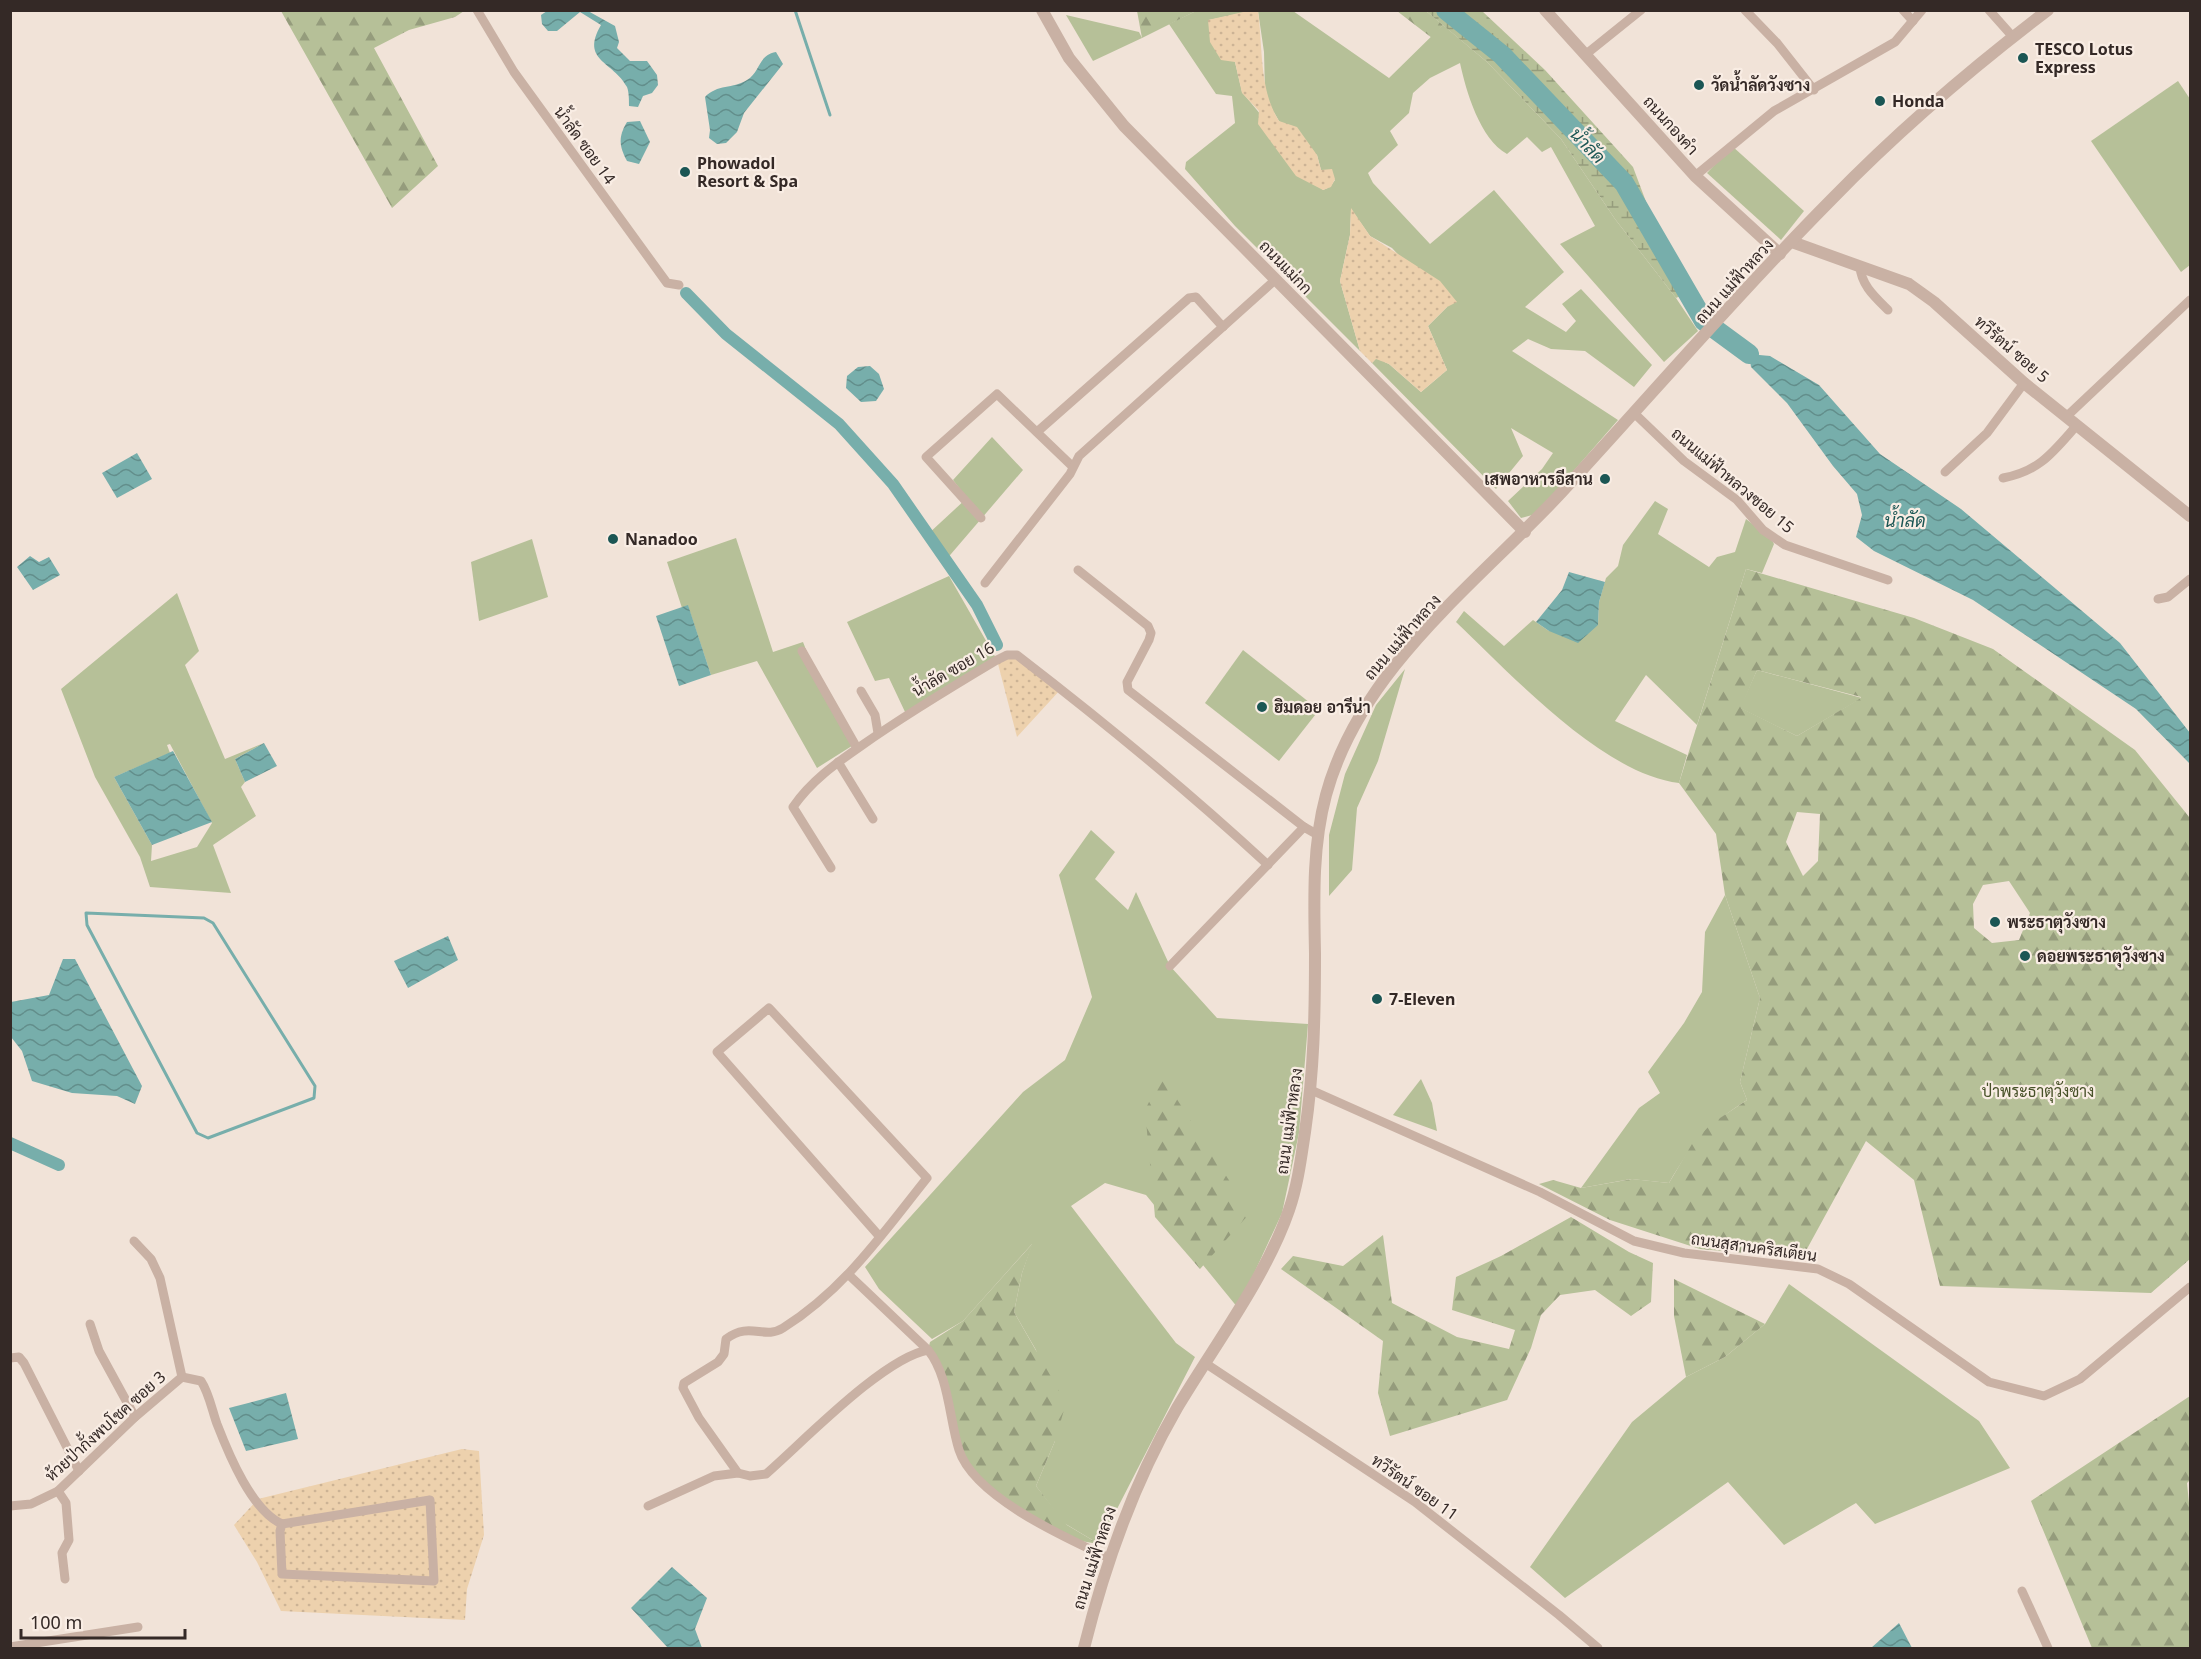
<svg xmlns="http://www.w3.org/2000/svg" width="2201" height="1659" viewBox="0 0 2201 1659" font-family="'Noto Sans',Sarabun,sans-serif">
  <style>
    .green { fill: #b6c098; fill-rule: evenodd }
    .forest { fill: url(#forest-firs); fill-rule: evenodd }
    .wetland { fill: url(#wetland-marsh) }
    .sand { fill: url(#sand-dots) }
    .water { fill: url(#water-waves) }
    .lines { fill: none; stroke-linecap: round; stroke-linejoin: round }
    .stream { stroke: #77aeab; stroke-width: 3 }
    .canal { stroke: #77aeab; stroke-width: 12 }
    .river { stroke: #77aeab; stroke-width: 20 }
    .minor { stroke: #c9b1a4; stroke-width: 9 }
    .tertiary { stroke: #c9b1a4; stroke-width: 12 }
    .poi-dot { fill: #1b5654; stroke: #f9ede4; stroke-width: 2 }
    .labels { text-anchor: middle; dominant-baseline: central; stroke-width: 4.5; stroke-linejoin: round; paint-order: stroke }
    .poi-label { font-size: 16px; font-weight: bold; fill: #342926; stroke: #f9ede4; text-anchor: start }
    .street-label { font-size: 16px; fill: #342926; stroke: #f9ede4 }
    .park-label { font-size: 16px; fill: #485229; stroke: #f9ede4 }
    .water-label { font-size: 18px; font-style: italic; fill: #1b5654; stroke: #f9ede4 }
  </style>
  <defs>
    <pattern id="forest-firs" width="22" height="20" patternUnits="userSpaceOnUse" patternTransform="scale(1.5)"><rect width="22" height="20" fill="#b6c098"/><path d="M5 1l3.5 6h-7zM16 11l3.5 6h-7z" fill="#959c7c"/></pattern>
    <pattern id="wetland-marsh" width="20" height="14" patternUnits="userSpaceOnUse" patternTransform="scale(1.5)"><rect width="20" height="14" fill="#b6c098"/><path d="M1 5h8M5 5V1M11 12h8M15 12V8" fill="none" stroke="#959c7c"/></pattern>
    <pattern id="sand-dots" width="8" height="8" patternUnits="userSpaceOnUse" patternTransform="scale(1.5)"><rect width="8" height="8" fill="#edd1ad"/><path d="M2 2h.1M6 6h.1" fill="none" stroke="#ccb395" stroke-width="1.8" stroke-linecap="round"/></pattern>
    <pattern id="water-waves" width="16" height="10" patternUnits="userSpaceOnUse" patternTransform="scale(1.5)"><rect width="16" height="10" fill="#77aeab"/><path d="M0 5q4-4 8 0t8 0" fill="none" stroke="#628e8b"/></pattern>
  </defs>
  <rect width="100%" height="100%" fill="#f1e3d8"/>
  <!-- green -->
  <g class="green">
    <path d="M1196,11H1252L1209,20L1235,62L1242,92L1323,190L1330,187L1335,180L1321,170L1317,155L1279,121L1271,107L1265,92L1264,52L1258,11H1293L1389,78L1443,25L1487,62L1561,139L1615,219L1676,298L1698,331L1664,362L1560,244L1595,226L1551,147L1542,152L1527,137L1507,154C1480,139 1466,91 1460,63L1430,78L1413,93L1409,113L1390,131L1398,145L1368,173L1373,183L1430,244L1494,190L1564,272L1525,307L1566,332L1576,321L1562,304L1581,289L1652,365L1634,387L1585,351L1551,349L1528,339L1512,351L1618,420L1536,514L1521,518L1508,501L1542,469L1553,453L1511,428L1523,456L1496,489L1372,363L1376,358L1389,364L1421,392L1447,370L1428,326L1447,307L1392,248L1370,236L1351,209L1350,235L1340,281L1360,351L1235,226L1185,169L1186,162L1235,123L1232,96L1216,94L1169,24Z"/>
    <path d="M1066,15L1139,32L1142,38L1093,61Z"/>
    <path d="M2178,81L2190,99V265L2181,272L2091,141Z"/>
    <path d="M1732,146L1804,211L1781,240L1707,173Z"/>
    <path d="M992,437L1023,470L945,561L927,535L967,498L953,480Z"/>
    <path d="M1655,501L1668,509L1658,534L1709,567L1717,557L1735,552L1746,519L1770,537L1774,544L1762,573L1746,569L1697,725L1646,675L1615,721L1687,755L1679,783C1602,774 1511,674 1456,622L1464,611L1504,646L1533,620L1549,631L1598,625L1599,602L1606,578L1618,566L1623,545Z"/>
    <path d="M736,538L773,652L803,642L822,690L855,744L817,768L757,661L711,675L688,606L682,608L667,562Z"/>
    <path d="M532,539L548,597L479,621L471,562Z"/>
    <path d="M949,576L997,660L906,714L889,678L875,681L847,622Z"/>
    <path d="M177,593L199,651L185,665L225,759L264,743L235,759L245,782L241,787L256,816L213,845L231,893L150,887L140,857L95,777L61,689ZM170,744L212,823L197,847L151,861L152,845L114,777L170,753L167,745Z"/>
    <path d="M1243,650L1319,710L1279,761L1205,703Z"/>
    <path d="M1405,669L1378,761L1357,808L1352,870L1329,896V835L1345,774L1376,705Z"/>
    <path d="M1757,670L1862,698L1797,736L1740,708Z"/>
    <path d="M1091,830L1115,852L1095,879L1128,910L1136,892L1170,966L1217,1018L1308,1024L1299,1133L1282,1213L1238,1308L1146,1195L1105,1183L1071,1206L1176,1343L1195,1357L1099,1544L1064,1523L1036,1486L1055,1441L1036,1350L1014,1312L1022,1273L1032,1244L963,1321L932,1339L879,1289L865,1267L1023,1092L1065,1060L1092,997L1059,875Z"/>
    <path d="M1725,895L1760,998L1740,1082L1747,1100C1704,1128 1695,1139 1669,1183L1631,1179L1581,1188L1639,1108L1660,1093L1648,1072L1684,1023L1702,992L1705,932Z"/>
    <path d="M1421,1079L1432,1103L1437,1131L1393,1115Z"/>
    <path d="M1789,1284L1979,1421L2010,1468L1875,1524L1856,1503L1784,1545L1728,1482L1565,1598L1530,1567L1632,1422L1686,1377L1725,1357L1765,1324Z"/>
  </g>
  <!-- forest -->
  <g class="forest">
    <path d="M281,11H464L455,17L409,30L374,48L438,166L392,208Z"/>
    <path d="M1137,11V10L1196,11L1142,38Z"/>
    <path d="M1397,11H1426L1443,25L1432,38Z"/>
    <path d="M1746,569L1914,618L1993,649L2135,750L2190,818V1259L2151,1293L1940,1286L1914,1180L1866,1141L1802,1258L1700,1249L1610,1220L1539,1184L1553,1180L1581,1188L1632,1179L1669,1183L1692,1144L1711,1124L1747,1100L1740,1082L1760,998L1725,895L1716,834L1679,783ZM1757,670L1861,697V698L1797,736L1741,708ZM1797,812L1820,814L1818,861L1803,876L1786,842ZM2009,881L2030,913L2019,940L1992,943L1974,928L1973,904L1983,885Z"/>
    <path d="M1162,1076L1250,1213L1200,1269L1155,1217L1145,1110Z"/>
    <path d="M1571,1217L1629,1252L1653,1263L1651,1302L1631,1316L1595,1290L1560,1295L1541,1315L1531,1348L1507,1400L1390,1436L1378,1393L1383,1341L1281,1269L1293,1256L1343,1266L1383,1235L1392,1303L1457,1337L1509,1349L1515,1330L1452,1310L1456,1277L1501,1256Z"/>
    <path d="M1033,1243L1022,1273L1014,1312L1066,1403L1055,1441L1036,1486L1067,1525L1099,1544L1068,1539L989,1491L960,1452L938,1362L928,1350L930,1342L963,1321Z"/>
    <path d="M1674,1279L1765,1324L1725,1357L1686,1377L1674,1316Z"/>
    <path d="M2190,1396V1480L2187,1483L2190,1513V1648H2092L2031,1501Z"/>
  </g>
  <!-- wetland -->
  <path class="wetland" d="M1426,11H1482L1545,70L1633,167L1657,231L1693,290L1676,298L1615,219L1561,139L1487,62Z"/>
  <!-- sand -->
  <g class="sand">
    <path d="M1252,10L1258,11C1263,48 1259,89 1279,121L1297,127L1317,155L1321,170L1332,169L1335,179L1331,187L1323,190L1296,176L1258,124L1259,111L1242,93L1235,62L1221,60L1210,42L1208,20Z"/>
    <path d="M1351,208L1370,236L1440,281L1457,302L1447,307L1428,326L1447,370L1421,392L1389,364L1376,359L1372,363L1360,351L1340,281L1350,235Z"/>
    <path d="M1017,655L1061,689L1017,737L997,660Z"/>
    <path d="M462,1449L479,1451L484,1535L467,1589L465,1620L281,1611L257,1562L234,1525L258,1499Z"/>
  </g>
  <!-- water -->
  <g class="water">
    <path d="M547,11H588L615,26L619,42L617,48L630,61H647L657,75L658,85L652,93L643,96L638,107L629,106C629,100 629,92 627,87C613,61 580,61 601,25L580,12L557,31H548L542,24L541,15Z"/>
    <path d="M776,52L783,64L744,113L737,132L726,143L717,144L709,138L710,130L705,97C717,84 733,89 747,80C761,71 758,55 776,52Z"/>
    <path d="M640,121L650,142L639,164L627,161C619,146 618,137 627,122Z"/>
    <path d="M1749,354L1770,356L1819,385L1880,454L1961,509L2120,643L2190,733V764L2136,709L1973,600L1874,551L1856,537L1862,515L1857,494L1833,466L1787,403L1751,367Z"/>
    <path d="M870,366L879,374L884,389L876,401L861,402L846,388L847,376L858,367Z"/>
    <path d="M137,453L152,479L117,498L102,473Z"/>
    <path d="M30,556L39,562L49,557L60,575L33,590L17,567Z"/>
    <path d="M1569,572L1605,582L1599,602L1598,625L1578,643L1549,631L1536,622L1562,590Z"/>
    <path d="M688,605L711,675L679,686L656,616Z"/>
    <path d="M264,743L277,766L245,782L235,759Z"/>
    <path d="M173,751L212,822L152,845L114,777Z"/>
    <path d="M448,936L458,960L408,988L394,961Z"/>
    <path d="M63,959H75L142,1086L135,1104L117,1096L72,1093L32,1081L22,1051L11,1037V1002L49,995Z"/>
    <path d="M286,1393L298,1439L246,1451L229,1408Z"/>
    <path d="M672,1567L707,1598L695,1629L702,1648H668L631,1608Z"/>
    <path d="M1899,1623L1912,1648H1871Z"/>
  </g>
  <g class="lines">
    <!-- stream -->
    <g class="stream">
      <path d="M795,10L830,115"/>
      <path d="M86,913L204,918L213,923L315,1086L314,1098L208,1138L197,1133L87,925Z"/>
    </g>
    <!-- canal -->
    <g class="canal">
      <path d="M686,293L726,334L839,424L893,484L977,605L997,645"/>
      <path d="M10,1143L59,1165"/>
    </g>
    <!-- river -->
    <path class="river" d="M1446,10L1502,55L1624,183L1704,321L1749,354"/>
    <!-- minor -->
    <g class="minor">
      <path d="M477,10L514,72L667,283L679,285"/>
      <path d="M1745,10L1777,43L1814,90"/>
      <path d="M1903,10L1913,21"/>
      <path d="M1989,10L2013,37"/>
      <path d="M1585,55L1641,10"/>
      <path d="M1695,176L1774,111L1895,42L1922,10"/>
      <path d="M1860,266C1861,285 1875,297 1888,310"/>
      <path d="M1634,413L1684,461L1737,500L1763,530L1785,545L1888,580"/>
      <path d="M2066,417L2190,300"/>
      <path d="M1037,432L1189,298L1196,297L1223,327"/>
      <path d="M1945,472L1987,433L2024,383"/>
      <path d="M2003,478C2040,471 2053,452 2077,425"/>
      <path d="M981,518L926,457L997,394L1072,466"/>
      <path d="M1078,570L1148,626L1151,633L1149,640L1127,682L1128,690L1304,827L1318,835"/>
      <path d="M985,583L1070,474L1079,456L1275,280"/>
      <path d="M2158,599L2168,597L2190,579"/>
      <path d="M802,651L857,748"/>
      <path d="M861,691L875,715L878,733"/>
      <path d="M838,762L873,819"/>
      <path d="M831,868L793,807C811,781 835,764 861,746C905,715 950,688 997,660L1007,655H1017C1104,722 1188,791 1268,865"/>
      <path d="M1170,966L1304,827"/>
      <path d="M1311,1090L1540,1192L1634,1241L1684,1253L1818,1269L1849,1284L1989,1382L2044,1396L2080,1379L2190,1287"/>
      <path d="M880,1237L717,1052L769,1008L927,1178C883,1233 844,1290 783,1328C764,1340 750,1321 726,1339L724,1354L718,1362L684,1383L683,1388L699,1418L738,1473L750,1476L766,1474C803,1442 883,1358 928,1350C949,1376 949,1418 959,1450C974,1497 1066,1538 1109,1558"/>
      <path d="M849,1275L928,1350"/>
      <path d="M90,1324L99,1351L135,1417"/>
      <path d="M10,1358L19,1357L24,1363L79,1471"/>
      <path d="M1205,1363L1415,1502L1559,1615L1598,1648"/>
      <path d="M182,1377L201,1381C209,1393 212,1410 217,1424C229,1455 252,1511 282,1524"/>
      <path d="M58,1491L66,1503L69,1540L62,1553L65,1579"/>
      <path d="M430,1500L434,1581L282,1574L280,1531L282,1524Z"/>
      <path d="M10,1506L31,1504L58,1491L135,1417L182,1377L160,1278L151,1259L134,1241"/>
      <path d="M648,1506L714,1476L738,1473"/>
      <path d="M2022,1591L2048,1648"/>
      <path d="M10,1647L138,1627"/>
    </g>
    <!-- tertiary -->
    <g class="tertiary">
      <path d="M1042,10L1069,58L1124,126L1525,532"/>
      <path d="M1545,10L1695,176L1780,254"/>
      <path d="M1792,242L1909,284L1934,302L2024,383L2190,516"/>
      <path d="M1084,1648C1105,1564 1133,1484 1177,1408C1214,1346 1266,1277 1289,1210C1298,1184 1301,1158 1305,1132C1314,1070 1315,1016 1315,953C1314,901 1312,847 1326,795C1360,669 1476,584 1561,493C1651,395 1738,294 1831,200C1896,133 1973,67 2048,10"/>
    </g>
  </g>
  <!-- markers -->
  <g class="poi-dot">
    <circle cx="2023" cy="58" r="6"/>
    <circle cx="1699" cy="85" r="6"/>
    <circle cx="1880" cy="101" r="6"/>
    <circle cx="685" cy="172" r="6"/>
    <circle cx="1605" cy="479" r="6"/>
    <circle cx="613" cy="539" r="6"/>
    <circle cx="1262" cy="707" r="6"/>
    <circle cx="1995" cy="922" r="6"/>
    <circle cx="2025" cy="956" r="6"/>
    <circle cx="1377" cy="999" r="6"/>
  </g>
  <g class="labels">
    <!-- poi labels -->
    <g class="poi-label">
      <text x="2035" y="49">TESCO Lotus<tspan x="2035" dy="18">Express</tspan></text>
      <text x="1711" y="85">วัดน้ำลัดวังซาง</text>
      <text x="1892" y="101">Honda</text>
      <text x="697" y="163">Phowadol<tspan x="697" dy="18">Resort &amp; Spa</tspan></text>
      <text x="1593" y="479" text-anchor="end">เสพอาหารอีสาน</text>
      <text x="625" y="539">Nanadoo</text>
      <text x="1274" y="707">ฮิมดอย อารีน่า</text>
      <text x="2007" y="922">พระธาตุวังซาง</text>
      <text x="2037" y="956">ดอยพระธาตุวังซาง</text>
      <text x="1389" y="999">7-Eleven</text>
    </g>
    <!-- street labels -->
    <g class="street-label">
      <text transform="translate(1671 125) rotate(48)">ถนนกองคำ</text>
      <text transform="translate(585 145) rotate(54)">น้ำลัด ซอย 14</text>
      <text transform="translate(1286 267) rotate(46)">ถนนแม่กก</text>
      <text transform="translate(1734 281) rotate(-48)">ถนน แม่ฟ้าหลวง</text>
      <text transform="translate(2012 349) rotate(41)">ทวีรัตน์ ซอย 5</text>
      <text transform="translate(1733 480) rotate(40)">ถนนแม่ฟ้าหลวงซอย 15</text>
      <text transform="translate(1402 637) rotate(-49)">ถนน แม่ฟ้าหลวง</text>
      <text transform="translate(953 669) rotate(-30)">น้ำลัด ซอย 16</text>
      <text transform="translate(1289 1121) rotate(-82)">ถนน แม่ฟ้าหลวง</text>
      <text transform="translate(1754 1247) rotate(8)">ถนนสุสานคริสเตียน</text>
      <text transform="translate(105 1426) rotate(-42)">ห้วยป่ากั้งพบโชค ซอย 3</text>
      <text transform="translate(1415 1487) rotate(35)">ทวีรัตน์ ซอย 11</text>
      <text transform="translate(1094 1558) rotate(-72)">ถนน แม่ฟ้าหลวง</text>
    </g>
    <!-- park labels -->
    <g class="park-label">
      <text x="2038" y="1091">ป่าพระธาตุวังซาง</text>
    </g>
    <!-- water labels -->
    <g class="water-label">
      <text transform="translate(1588 145) rotate(46)">น้ำลัด</text>
      <text x="1905" y="520">น้ำลัด</text>
    </g>
  </g>
  <!-- border -->
  <rect width="2201" height="1659" fill="none" stroke="#342926" stroke-width="24"/>
  <!-- scale -->
  <path d="M21 1629v9h164v-9" fill="none" stroke="#342926" stroke-width="3"/>
  <text x="30" y="1629" font-size="18" fill="#342926" stroke="#f9ede4" stroke-width="4.5" paint-order="stroke">100 m</text>
</svg>
